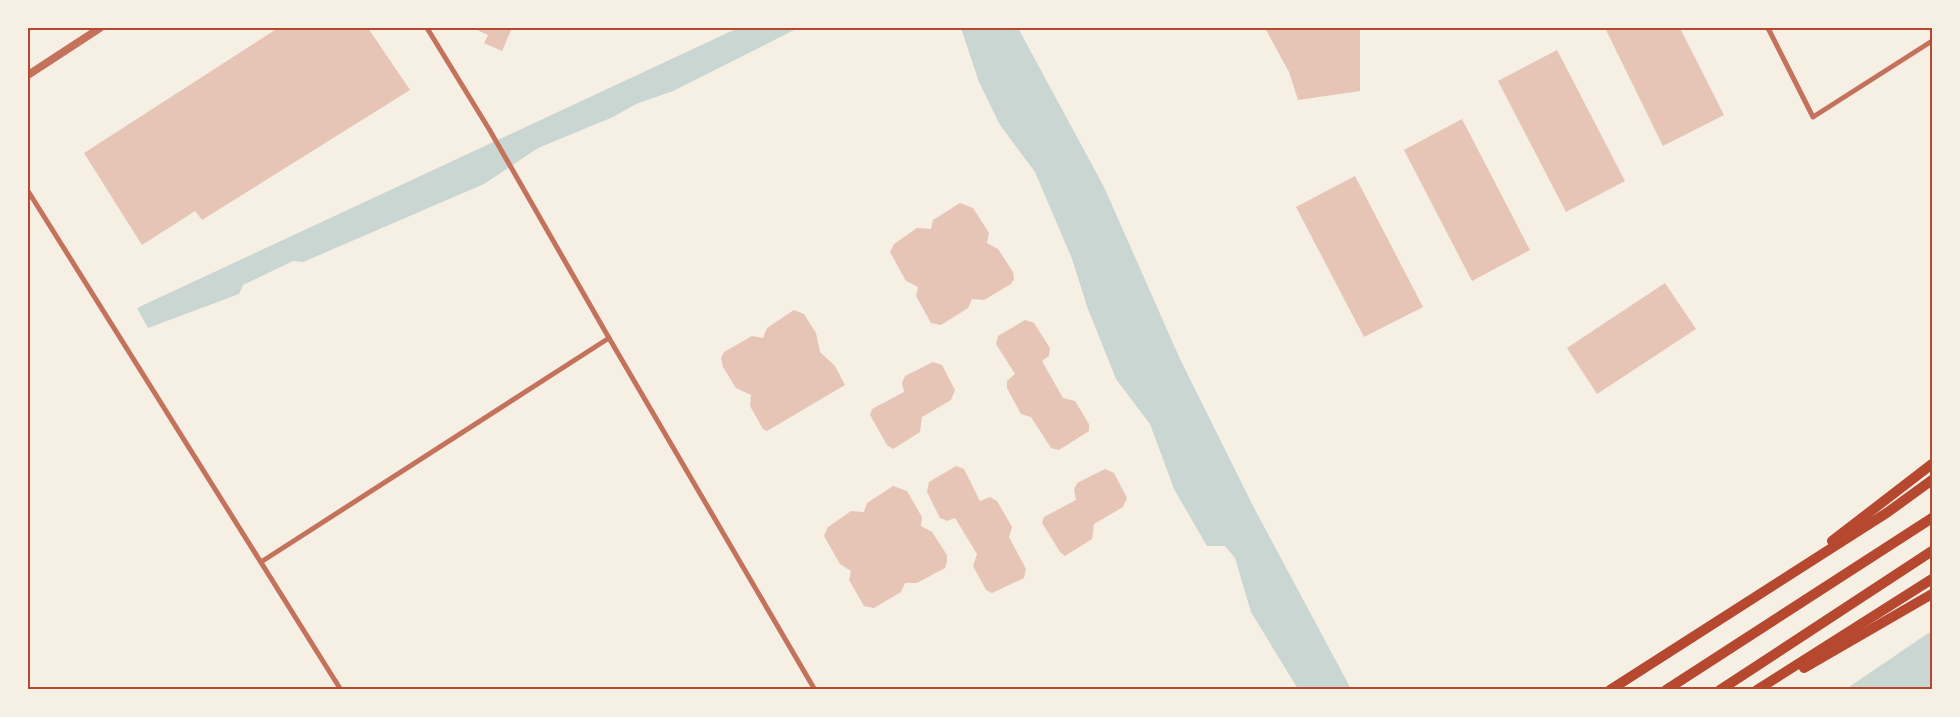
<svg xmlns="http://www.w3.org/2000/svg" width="1960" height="717" viewBox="0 0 1960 717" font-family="'DejaVu Sans',sans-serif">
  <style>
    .water { fill: #c9d6d2 }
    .building { fill: #e6c5b7 }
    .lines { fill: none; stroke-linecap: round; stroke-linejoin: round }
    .minor { stroke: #c5725c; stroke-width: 5 }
    .tertiary { stroke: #c5725c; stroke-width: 8 }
    .trunk { stroke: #b5482f; stroke-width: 10 }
    .neatline { fill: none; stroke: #b5482f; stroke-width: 2 }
  </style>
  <rect width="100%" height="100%" fill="#f6efe4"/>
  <!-- water -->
  <g class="water">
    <path d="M738,28H798L673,91L636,104L613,117L538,148L484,184L303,262L293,261L243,285L239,294L148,328L137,308Z"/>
    <path d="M961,28H1018L1104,187L1180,359L1254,508L1351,689H1298L1251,612L1235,558L1225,546H1207L1174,489L1150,424L1116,379L1088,309L1072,259L1035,172L1000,125L979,82Z"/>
    <path d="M1932,632V689H1846L1927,634Z"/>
  </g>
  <!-- building -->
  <g class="building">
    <path d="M278,28H368L410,90L202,220L195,211L142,245L84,153Z"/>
    <path d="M478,28H512L502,51L484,43L488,35L477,30Z"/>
    <path d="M1265,28H1360V91L1298,100L1289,72Z"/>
    <path d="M1605,28H1680L1724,115L1663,146Z"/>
    <path d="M1557,50L1625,181L1566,212L1498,81Z"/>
    <path d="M1462,119L1530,250L1472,281L1404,150Z"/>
    <path d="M1355,176L1423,307L1364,337L1296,207Z"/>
    <path d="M960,203L973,208L989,233L987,243L998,249L1013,272L1014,279L1011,284L984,300L972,299L968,308L941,325L931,323L916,296L918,287L906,281L890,252L894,244L917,228L931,229L933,220Z"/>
    <path d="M1665,283L1696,329L1597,394L1567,348Z"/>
    <path d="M794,310L804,314L816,333L820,352L835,366L845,385L767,431L763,429L750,406L751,395L736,388L723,367L721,358L724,352L752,336L763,338L767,328Z"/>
    <path d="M1025,320L1034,323L1050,348L1049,356L1042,361L1063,398L1075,401L1089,424V431L1059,450L1051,448L1031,417L1021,414L1007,388V381L1015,374L996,344L998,336Z"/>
    <path d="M933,362L942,365L955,390L951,400L922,417L920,432L893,449L887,445L870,415L872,409L904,392L902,383L905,376Z"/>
    <path d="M956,466L964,469L980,501L990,497L997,501L1012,527L1009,537L1026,569L1024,578L992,593L986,590L973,566L977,554L955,518L947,521L940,518L927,492L929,482Z"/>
    <path d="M1105,469L1114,473L1127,498L1123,507L1094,524L1092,539L1065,556L1060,552L1042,523L1044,517L1076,500L1074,490L1077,483Z"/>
    <path d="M893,486L907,491L922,517L921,526L932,532L947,555V562L945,568L917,583H905L901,592L874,608L864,606L849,580L851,571L840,564L824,536L828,527L851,511L864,512L867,503Z"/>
  </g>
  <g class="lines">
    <!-- minor -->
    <g class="minor">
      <path d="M427,28L489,129L609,338L815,690"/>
      <path d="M1768,28L1813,117L1932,41"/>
      <path d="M28,191L341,690"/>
      <path d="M261,562L609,338"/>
    </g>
    <!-- tertiary -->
    <path class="tertiary" d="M28,75L100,28"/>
    <!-- trunk -->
    <g class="trunk">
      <path d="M1832,541L1932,464"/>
      <path d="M1804,668L1932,594"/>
      <path d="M1610,690L1888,512L1932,480"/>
      <path d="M1666,690L1932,518"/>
      <path d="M1720,690L1932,551"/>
      <path d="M1757,690L1932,579"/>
    </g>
  </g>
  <!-- border -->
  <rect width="1960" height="717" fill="none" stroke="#f6efe4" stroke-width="58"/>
  <rect x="29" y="29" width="1902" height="659" class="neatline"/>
</svg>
